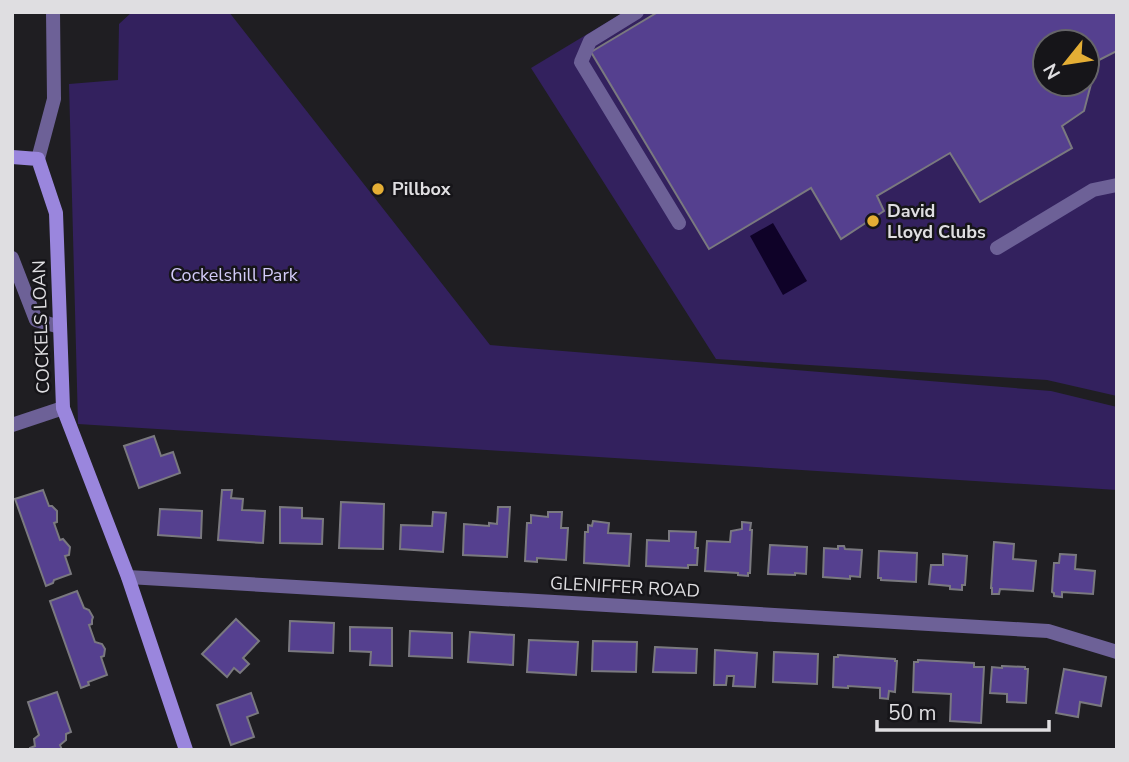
<svg xmlns="http://www.w3.org/2000/svg" width="1129" height="762" viewBox="0 0 1129 762" font-family="'Nunito Sans',sans-serif">
  <style>
    .green { fill: #33215e; fill-rule: evenodd }
    .water { fill: #0f0228 }
    .building { fill: #55408f; stroke: #7a797f; stroke-width: 2; fill-rule: evenodd }
    .lines { fill: none; stroke-linecap: round; stroke-linejoin: round }
    .service { stroke: #6d6197; stroke-width: 14 }
    .minor { stroke: #6d6197; stroke-width: 14 }
    .tertiary { stroke: #6d6197; stroke-width: 14 }
    .secondary { stroke: #9a86dd; stroke-width: 14 }
    .poi-dot { fill: #e4ae35; stroke: #161519; stroke-width: 2.5 }
    .labels { text-anchor: middle; dominant-baseline: central; stroke-width: 5; stroke-linejoin: round; paint-order: stroke }
    .poi-label { font-size: 18px; font-weight: bold; fill: #dfdee1; stroke: #161519; text-anchor: start }
    .park-label { font-size: 18px; fill: #d3cbf8; stroke: #161519 }
    .street-label { font-size: 18px; fill: #dfdee1; stroke: #161519 }
  </style>
  <rect width="100%" height="100%" fill="#1f1e22"/>
  <!-- green -->
  <g class="green">
    <path d="M132,12H229L490,345L1051,391L1117,407V490L78,424L69,84L118,80L119,24Z"/>
    <path d="M624,12H1117V396L1047,380L716,359L531,68ZM1045,42H1087V84H1045Z"/>
  </g>
  <!-- water -->
  <path class="water" d="M773,223L807,281L783,295L750,236Z"/>
  <!-- building -->
  <g class="building">
    <path d="M658,12H1117V51L1097,61L1084,111L1062,126L1072,148L980,202L950,153L877,196L884,211L841,239L811,188L709,249L591,52ZM1045,42H1087V84H1045Z"/>
    <path d="M377,182L384,191L379,195L372,186Z"/>
    <path d="M154,436L161,456L173,452L180,473L139,488L124,446Z"/>
    <path d="M43,490L49,506H52L57,511V522L54,523L60,540L63,539L70,547L69,555L65,556L71,574L54,580L53,583L46,586L15,499Z"/>
    <path d="M222,490H232L231,498L243,499L242,510L265,511L263,543L218,540Z"/>
    <path d="M341,502L384,504L383,549L339,548Z"/>
    <path d="M280,507L302,508V518L323,519L322,544L280,543Z"/>
    <path d="M498,507H510L507,557L463,555L464,524L489,526V523L497,524Z"/>
    <path d="M160,509L202,511L201,538L158,535Z"/>
    <path d="M433,512L446,513L443,552L400,549L401,525L432,526Z"/>
    <path d="M548,512H562L561,528H568L566,560L537,558V562L525,561L527,523H531V515L548,517Z"/>
    <path d="M593,521L609,523L608,533L631,534L629,566L584,563L585,532H588V525L592,526Z"/>
    <path d="M742,522L751,523L750,530H752L750,573H748V576L738,575V573L705,571L707,541L730,542L731,531L742,529Z"/>
    <path d="M669,531L696,532L695,548H698L697,565H688V568L646,566L647,540L669,541Z"/>
    <path d="M994,542L1014,544L1013,559L1036,561L1033,591L1000,589L999,594H992V588H991Z"/>
    <path d="M770,545L807,547L806,574L795,573V575L768,574Z"/>
    <path d="M838,546H844L845,549L862,550L860,577L850,576V579L823,577L824,548L838,549Z"/>
    <path d="M879,551L917,553L916,582L881,580V578H878Z"/>
    <path d="M943,554L967,556L965,585H962V590L950,589V586L929,584L931,565H943Z"/>
    <path d="M1060,554L1076,555L1075,569L1095,571L1093,594L1062,592V597L1054,596V593L1052,592L1054,563H1059Z"/>
    <path d="M77,591L84,608L89,610L93,617L92,620V624L89,625L95,642L102,644L105,649L104,656L101,657L107,675L88,682L89,685L81,688L50,601Z"/>
    <path d="M236,619L259,641L243,658L249,664L240,673L234,668L227,677L202,654Z"/>
    <path d="M290,621L334,623L333,653L289,651Z"/>
    <path d="M350,627L392,628V666L370,665L371,652L350,651Z"/>
    <path d="M410,631L452,633V658L409,656Z"/>
    <path d="M470,632L514,635L513,665L468,662Z"/>
    <path d="M529,640L578,642L576,675L527,672Z"/>
    <path d="M593,641L637,642L636,672L592,671Z"/>
    <path d="M655,647L697,649L696,673L653,672Z"/>
    <path d="M715,650L757,653L755,687L733,686L734,676H727L726,685H714Z"/>
    <path d="M774,652L818,654L817,684L773,682Z"/>
    <path d="M838,655L895,659V661H897L895,692L889,691L888,699L880,698V688L848,686V688L833,687L834,657H838Z"/>
    <path d="M918,660L974,663V667H984L981,723L950,721L951,694L913,692L914,662H918Z"/>
    <path d="M1002,666L1025,667V669H1028L1026,703L1007,702V694L990,693L992,667L1002,668Z"/>
    <path d="M1064,669L1106,677L1101,706L1080,702L1078,717L1056,713Z"/>
    <path d="M57,692L71,732L66,734V740L60,745L62,750H30V748L35,746L34,739L39,735L28,702Z"/>
    <path d="M251,693L258,713L247,717L254,737L231,745L217,705Z"/>
  </g>
  <g class="lines">
    <!-- service -->
    <g class="service">
      <path d="M637,12L590,41L581,62L679,223"/>
      <path d="M997,248L1093,190L1117,185"/>
      <path d="M12,258L36,320L60,327"/>
    </g>
    <!-- minor -->
    <g class="minor">
      <path d="M12,425L63,408"/>
      <path d="M128,577L1048,631L1117,652"/>
    </g>
    <!-- tertiary -->
    <path class="tertiary" d="M38,159L54,99L53,12"/>
    <!-- secondary -->
    <path class="secondary" d="M12,157L38,159L56,213L63,408L128,577L186,750"/>
  </g>
  <!-- markers -->
  <g class="poi-dot">
    <circle cx="378" cy="189" r="7"/>
    <circle cx="873" cy="221" r="7"/>
  </g>
  <g class="labels">
    <!-- poi labels -->
    <g class="poi-label">
      <text x="392" y="189">Pillbox</text>
      <text x="887" y="211">David<tspan x="887" dy="21">Lloyd Clubs</tspan></text>
    </g>
    <!-- park labels -->
    <g class="park-label">
      <text x="234" y="275">Cockelshill Park</text>
    </g>
    <!-- street labels -->
    <g class="street-label">
      <text transform="translate(41 327) rotate(-92)">COCKELS LOAN</text>
      <text transform="translate(625 587) rotate(3)">GLENIFFER ROAD</text>
    </g>
  </g>
  <!-- border -->
  <rect width="1129" height="762" fill="none" stroke="#dfdee1" stroke-width="28"/>
  <!-- north arrow -->
  <g transform="translate(1066 63) rotate(240)"><circle r="33" fill="#161519" stroke="#666569" stroke-width="2"/>
  <path d="M0-5L12 26L0 18L-12 26Z" fill="#e4ae35"/>
  <text y="-10" font-size="19" font-weight="bold" text-anchor="middle" fill="#dfdee1">N</text>
  </g>
  <!-- scale -->
  <path d="M877 720v10h172v-10" fill="none" stroke="#dfdee1" stroke-width="3.5"/>
  <text x="888" y="720" font-size="21" fill="#dfdee1" stroke="#161519" stroke-width="5" paint-order="stroke">50 m</text>
</svg>
